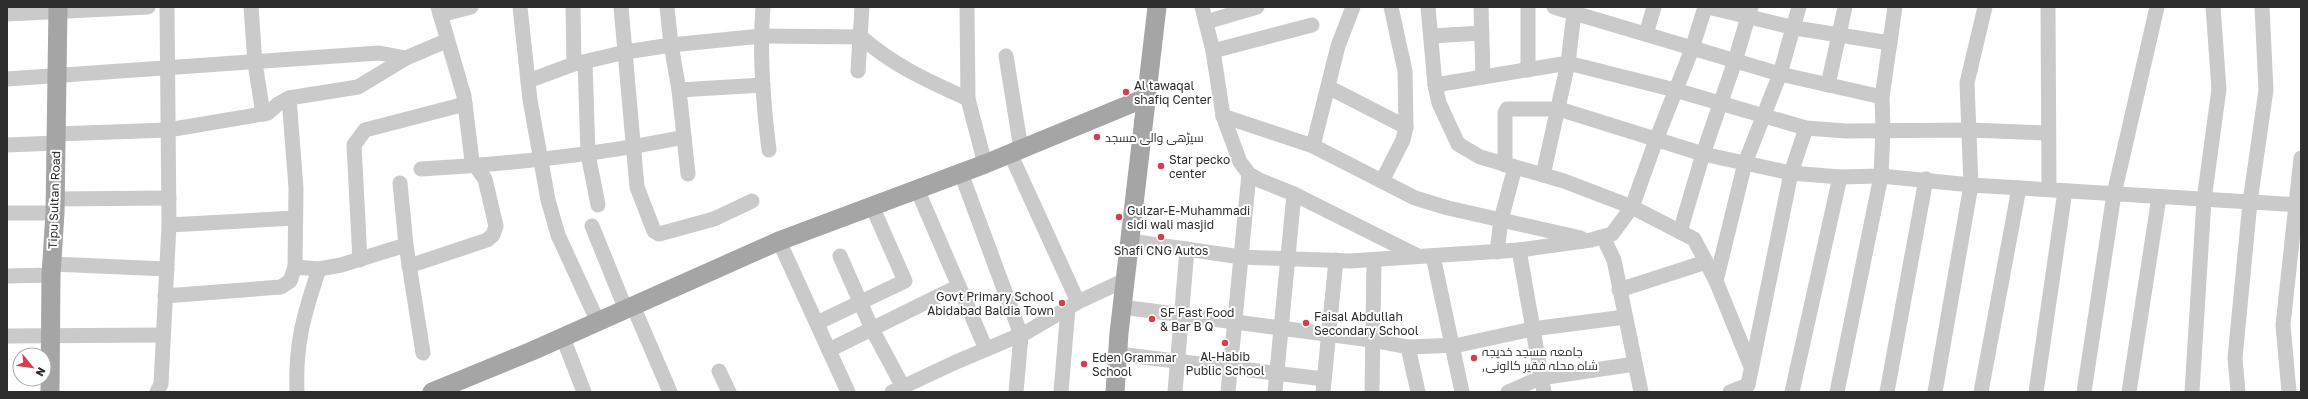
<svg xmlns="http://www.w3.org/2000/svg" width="2308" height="399" viewBox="0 0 2308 399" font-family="'Golos Text',Cairo,sans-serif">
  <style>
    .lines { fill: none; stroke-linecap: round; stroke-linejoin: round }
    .minor { stroke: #cacaca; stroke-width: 15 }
    .major { stroke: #a5a5a5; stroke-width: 19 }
    .poi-dot { fill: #d43e50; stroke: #fff; stroke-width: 1.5 }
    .labels { text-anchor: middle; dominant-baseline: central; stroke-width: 4; stroke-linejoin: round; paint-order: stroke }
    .poi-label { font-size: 12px; fill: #2d2d2d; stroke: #fff; text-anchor: start }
    .street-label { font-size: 12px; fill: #2d2d2d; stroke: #fff }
  </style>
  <rect width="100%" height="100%" fill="#fff"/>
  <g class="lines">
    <!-- minor -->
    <g class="minor">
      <path d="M251,7L255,63L263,114"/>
      <path d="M520,7L530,100L548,200L558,235L598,322"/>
      <path d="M573,7L574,64"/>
      <path d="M621,7L637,187L654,231L659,234L714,219L752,201"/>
      <path d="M667,7L671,45L679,90L688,174"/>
      <path d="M763,7C759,55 763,102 769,150"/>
      <path d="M967,7L968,99L985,164"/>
      <path d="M1202,7L1213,51L1223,116L1240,162L1249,174L1259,180L1294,194L1418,256"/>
      <path d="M1428,7L1435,85L1439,103L1458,144L1480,157L1564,181L1632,207L1694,239L1716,281L1751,367"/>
      <path d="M1481,7L1483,77"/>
      <path d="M1528,7V70"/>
      <path d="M1554,7L1780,74L1882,97"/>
      <path d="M1708,7L1795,28L1890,43"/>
      <path d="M2048,7L2049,189"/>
      <path d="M7,14L148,7"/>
      <path d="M440,15L471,7"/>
      <path d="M1206,22L1257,7"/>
      <path d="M1646,34L1654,7"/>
      <path d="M1431,36L1482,33"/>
      <path d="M1213,51L1312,25"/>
      <path d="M1006,56L1021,149"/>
      <path d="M585,62L588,154L598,205"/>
      <path d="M858,71L862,7"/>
      <path d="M7,79L379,53L406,58"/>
      <path d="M528,81L574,64L626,52L671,45L761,36L861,37C894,66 928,81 968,99"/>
      <path d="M1435,85L1568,63L1675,90L1806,128L1846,131L1970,130L2047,133"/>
      <path d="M1828,85L1845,7"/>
      <path d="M1328,87L1406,127"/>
      <path d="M679,90L763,85"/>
      <path d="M1223,116L1313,146L1415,198L1448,208L1581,238"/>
      <path d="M56,134L168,130L268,113L278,104L289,98L358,87L406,58L446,41"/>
      <path d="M7,145L56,143"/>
      <path d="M1313,146L1338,46L1353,7"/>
      <path d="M1010,153L1078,302"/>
      <path d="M1505,165V113L1507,109H1559L1703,154L1791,173L1840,177L1881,176L1971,185L2301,205"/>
      <path d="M421,169C510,164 597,155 684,137"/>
      <path d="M961,173L1021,335L1016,392"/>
      <path d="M1543,175L1568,63L1574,13"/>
      <path d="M1382,181L1403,140L1406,127L1405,71L1391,7"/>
      <path d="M400,183L406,245L423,353"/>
      <path d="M917,189L986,349"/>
      <path d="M55,199L169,198"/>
      <path d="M7,213H55"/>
      <path d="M169,225L295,218"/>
      <path d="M592,226L626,310"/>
      <path d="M1680,232L1703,154L1735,61L1751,7"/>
      <path d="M1603,237L1614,260L1641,392"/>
      <path d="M779,241L848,392"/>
      <path d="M1130,241L1241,257L1350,261L1519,250L1591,240L1612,234L1632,207L1656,140L1692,49L1705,7"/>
      <path d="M1519,250L1544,392"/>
      <path d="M1497,252L1501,220L1515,167"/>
      <path d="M840,256L872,329L903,387"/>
      <path d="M1433,256L1462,392"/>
      <path d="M360,260L354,145L365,130L465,104"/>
      <path d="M52,264L167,269"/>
      <path d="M409,266L487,240L493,235L496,226L485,179L472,161L464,96L438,7"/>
      <path d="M295,267L319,269L341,265L406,245"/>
      <path d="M7,276L51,275"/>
      <path d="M1716,281L1745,163L1780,74L1799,7"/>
      <path d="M1619,290L1706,262"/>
      <path d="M165,296L281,287L290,281L295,267L296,188L289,98"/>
      <path d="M633,306L670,392"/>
      <path d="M1122,307L1371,340L1408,347L1459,345L1532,329L1625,317"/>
      <path d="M817,323L905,281L872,206"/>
      <path d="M7,336L163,335"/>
      <path d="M563,338L584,392"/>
      <path d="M1408,347L1418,392"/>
      <path d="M829,350L959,286"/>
      <path d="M1118,354L1324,379"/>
      <path d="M719,371L729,392"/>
      <path d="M157,392L161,384L169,225L167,7"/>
      <path d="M297,392C295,344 304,314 319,269"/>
      <path d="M892,392L956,362L1027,332L1078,302L1125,280"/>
      <path d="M1061,392L1068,308"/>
      <path d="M1175,392L1187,249"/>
      <path d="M1228,392L1249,174"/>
      <path d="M1275,392L1294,194"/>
      <path d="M1323,392L1336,260"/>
      <path d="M1372,392L1374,260"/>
      <path d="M1508,392L1540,378L1635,364"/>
      <path d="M1730,392L1748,385L1791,173L1806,128"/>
      <path d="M1792,392L1840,177"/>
      <path d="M1837,392L1881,176L1883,130L1882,97L1895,7"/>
      <path d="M1887,392L1926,179"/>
      <path d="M1935,392L1971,185L1967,83L1985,7"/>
      <path d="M1981,392L2019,188"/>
      <path d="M2036,392L2065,191"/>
      <path d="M2084,392L2114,194L2157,7"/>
      <path d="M2129,392L2159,197"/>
      <path d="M2192,392L2204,200L2219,89L2213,7"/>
      <path d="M2238,392L2235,358L2250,202L2266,90L2262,7"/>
      <path d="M2289,392L2283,325L2301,158"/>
    </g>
    <!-- major -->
    <g class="major">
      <path d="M50,392L51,275L55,213L58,7"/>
      <path d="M432,392L532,351L779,241L985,164L1145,98"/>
      <path d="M1115,392L1119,333L1157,7"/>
    </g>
  </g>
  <!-- markers -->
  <g class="poi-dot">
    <circle cx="1126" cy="92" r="4"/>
    <circle cx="1097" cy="137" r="4"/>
    <circle cx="1161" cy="166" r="4"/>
    <circle cx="1119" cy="217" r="4"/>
    <circle cx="1161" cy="237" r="4"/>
    <circle cx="1062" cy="303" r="4"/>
    <circle cx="1152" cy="319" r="4"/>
    <circle cx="1306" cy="323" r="4"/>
    <circle cx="1225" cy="343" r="4"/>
    <circle cx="1474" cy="358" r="4"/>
    <circle cx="1084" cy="364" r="4"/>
  </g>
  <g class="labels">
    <!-- poi labels -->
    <g class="poi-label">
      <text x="1134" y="85">Al tawaqal<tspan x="1134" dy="14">shafiq Center</tspan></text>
      <text x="1105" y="137">سیڑھی والی مسجد</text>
      <text x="1169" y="159">Star pecko<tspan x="1169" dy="14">center</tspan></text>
      <text x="1127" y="210">Gulzar-E-Muhammadi<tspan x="1127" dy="14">sidi wali masjid</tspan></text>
      <text x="1161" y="250" text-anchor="middle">Shafi CNG Autos</text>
      <text x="1054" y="296" text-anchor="end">Govt Primary School<tspan x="1054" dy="14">Abidabad Baldia Town</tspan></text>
      <text x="1160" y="312">SF Fast Food<tspan x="1160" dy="14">&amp; Bar B Q</tspan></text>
      <text x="1314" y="316">Faisal Abdullah<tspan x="1314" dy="14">Secondary School</tspan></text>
      <text x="1482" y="351">جامعہ مسجد خدیجہ<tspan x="1482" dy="14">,شاہ محلہ فقیر کالونی</tspan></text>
      <text x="1225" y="356" text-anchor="middle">Al-Habib<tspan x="1225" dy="14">Public School</tspan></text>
      <text x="1092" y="357">Eden Grammar<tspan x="1092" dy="14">School</tspan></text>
    </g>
    <!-- street labels -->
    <g class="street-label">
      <text transform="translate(54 200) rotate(-88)">Tipu Sultan Road</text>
    </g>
  </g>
  <!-- border -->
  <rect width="2308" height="399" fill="none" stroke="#2d2d2d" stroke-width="16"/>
  <!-- north arrow -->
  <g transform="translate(32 367) rotate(119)"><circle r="19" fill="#ffffff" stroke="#ababab"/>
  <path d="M0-3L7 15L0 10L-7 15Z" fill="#d43e50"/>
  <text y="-6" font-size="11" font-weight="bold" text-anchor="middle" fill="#2d2d2d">N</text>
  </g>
</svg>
